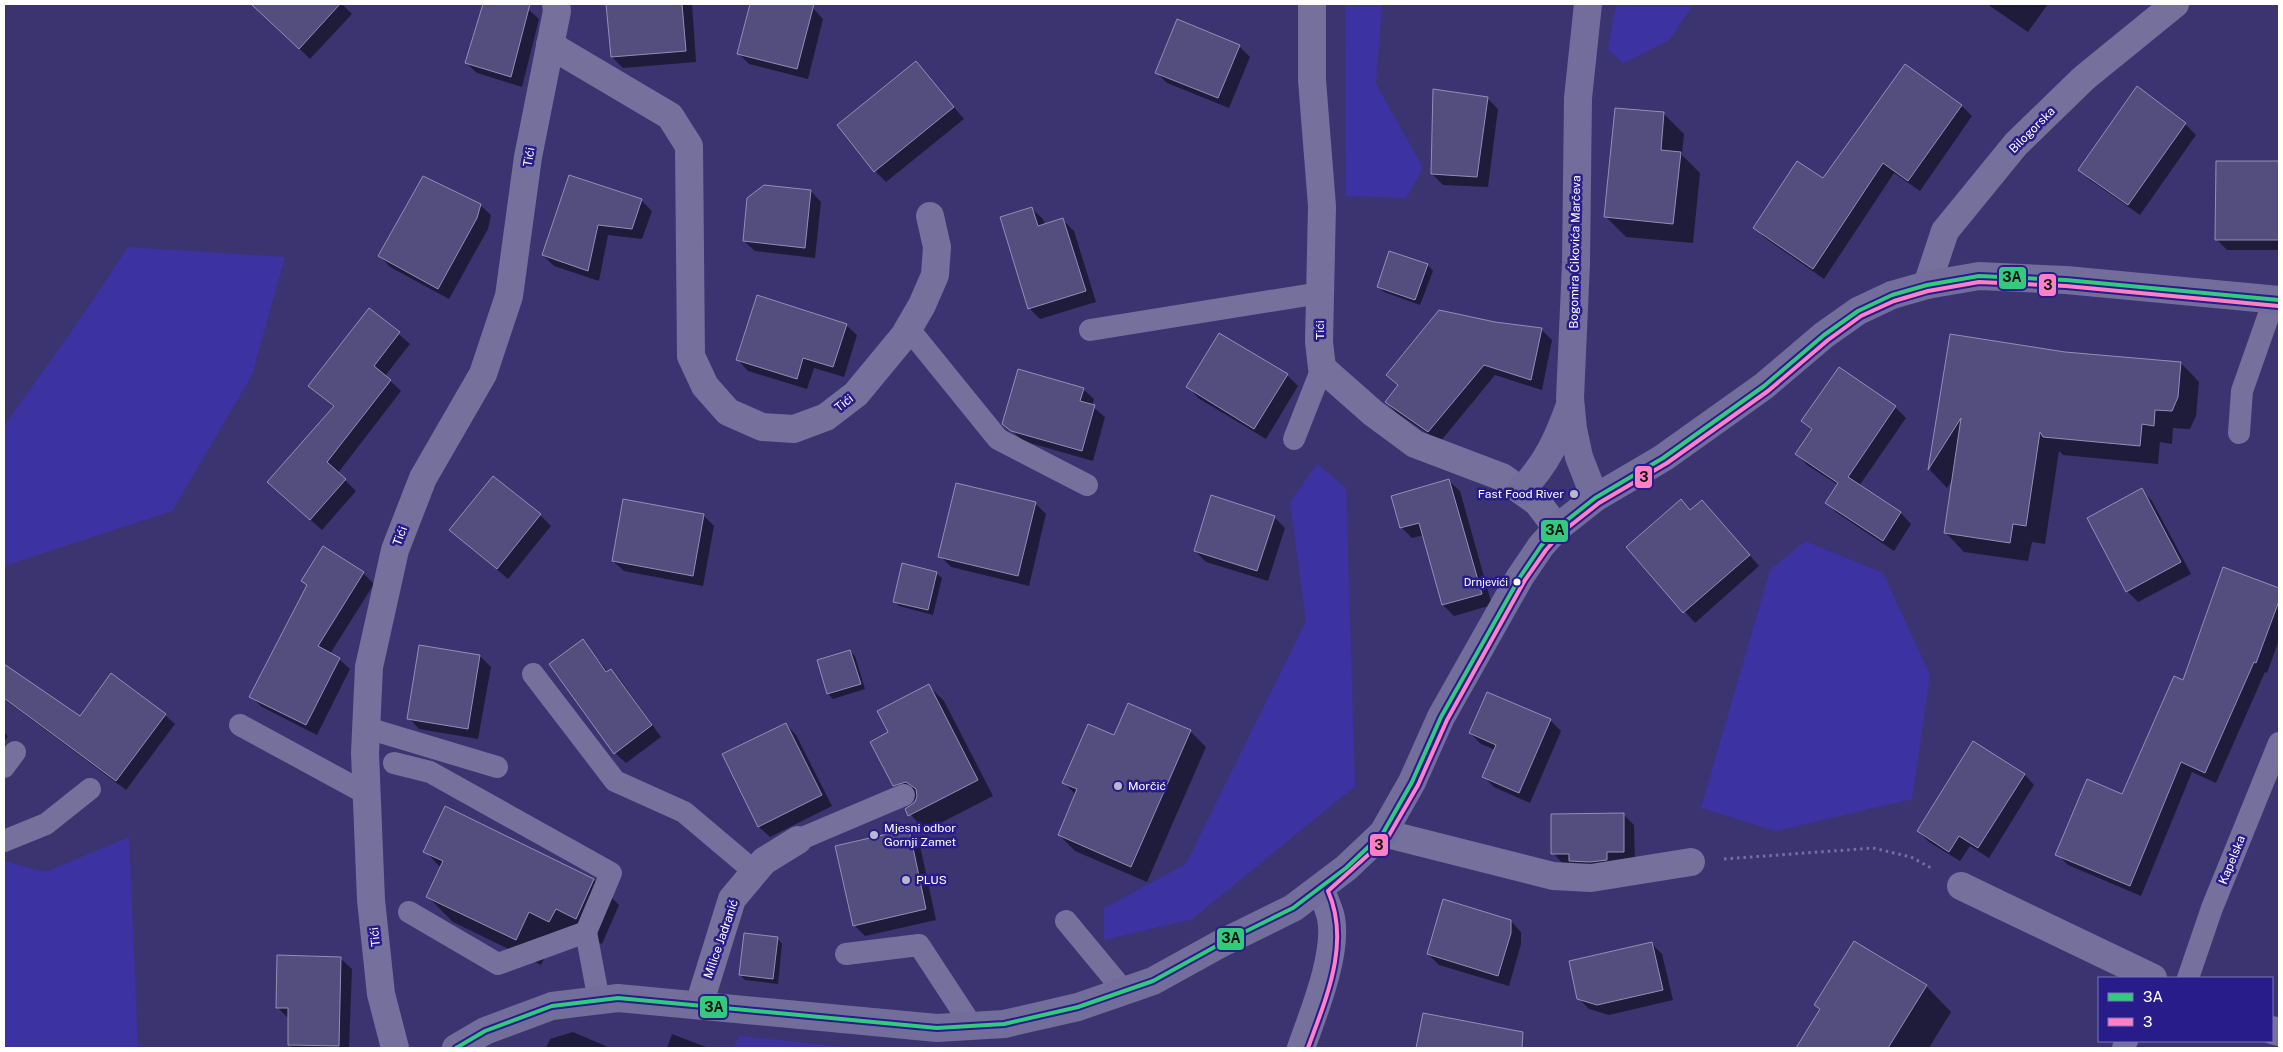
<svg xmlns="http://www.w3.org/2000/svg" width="2283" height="1052" viewBox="0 0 2283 1052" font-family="'Public Sans',sans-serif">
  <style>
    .green { fill: #3d32a1 }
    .shadow { fill: #0007 }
    .building { fill: #544e7f; stroke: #938fb3 }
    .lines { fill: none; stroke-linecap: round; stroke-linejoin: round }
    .path { stroke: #76709d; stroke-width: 3; stroke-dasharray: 2.5 4; stroke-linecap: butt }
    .lane { stroke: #76709d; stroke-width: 22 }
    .street { stroke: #76709d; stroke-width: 28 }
    .secondary { stroke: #726d9a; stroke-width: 28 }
    .bus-1-casing { stroke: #271c89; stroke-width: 8 }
    .bus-2-casing { stroke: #271c89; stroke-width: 8 }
    .bus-1 { stroke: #33ca7d; stroke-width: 4 }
    .bus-2 { stroke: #ff80c5; stroke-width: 4 }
    .poi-dot { fill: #bab8cd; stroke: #271c89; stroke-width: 2 }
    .bus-dot { fill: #fff; stroke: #271c89; stroke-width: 2 }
    .labels { text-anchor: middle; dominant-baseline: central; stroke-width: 5; stroke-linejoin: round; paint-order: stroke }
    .bus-label { font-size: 11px; fill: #fff; stroke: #271c89; text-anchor: end }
    .street-label { font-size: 12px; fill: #fff; stroke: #271c89 }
    .poi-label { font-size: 12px; fill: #fff; stroke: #271c89; text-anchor: start }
    .line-badge { stroke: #271c89; stroke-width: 2 }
    .pale-badge-label { font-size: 14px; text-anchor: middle; font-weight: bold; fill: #111 }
  </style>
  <rect width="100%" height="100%" fill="#3b3470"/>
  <!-- green -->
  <g class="green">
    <path d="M1345,4H1382L1376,84L1423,168L1406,198L1346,196Z"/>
    <path d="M1616,4H1694L1669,40L1623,63L1608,49Z"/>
    <path d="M128,247L285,257L252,375L172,511L4,566V426L83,315Z"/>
    <path d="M1317,464L1346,488L1355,786L1192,919L1104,940V908L1186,864L1306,621L1290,502Z"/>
    <path d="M1805,541L1883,573L1930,675L1912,799L1776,831L1701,808L1770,570Z"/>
    <path d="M129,837L138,1048H4V861L45,872Z"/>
    <path d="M740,1036L852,1048H733Z"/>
  </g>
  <!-- shadow -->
  <g class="shadow">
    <path d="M253,4H342L352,14L310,59Z"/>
    <path d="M484,4H513L528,9L539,19L522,87L477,73L466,63Z"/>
    <path d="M608,4H692L696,62L623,68L612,57Z"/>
    <path d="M751,4H795L813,8L823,19L808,79L749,64L738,53Z"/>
    <path d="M1987,4H2048L2028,32Z"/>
    <path d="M1239,46L1250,57L1229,108L1167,83L1156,72Z"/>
    <path d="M916,62L964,119L886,182L875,171Z"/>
    <path d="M1487,98L1498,109L1488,187L1443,185L1432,174Z"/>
    <path d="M1962,106L1972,116L1920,191L1894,173L1824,279L1765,238L1754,228L1824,180Z"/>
    <path d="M1664,114L1684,134L1682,155L1700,173L1693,243L1626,237L1606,217Z"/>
    <path d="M2185,124L2196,135L2140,215L2090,180L2080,170Z"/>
    <path d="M2217,162H2279V250H2227L2216,239Z"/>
    <path d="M811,191L821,202L815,258L755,251L744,241Z"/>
    <path d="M641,200L652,211L642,239L608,235L599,281L554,266L543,255Z"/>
    <path d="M480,205L491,215L488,229L449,299L390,267L380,256Z"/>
    <path d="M1032,209L1043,219L1045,226L1063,220L1074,231L1096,302L1040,319L1029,308Z"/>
    <path d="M1390,252L1428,265L1433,271L1420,305L1384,292L1378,287Z"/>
    <path d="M370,309L410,344L385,376L401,391L338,473L356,491L322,530L280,493L335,408L310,386Z"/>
    <path d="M1495,323L1541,329L1552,340L1542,390L1495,375L1440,442L1397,413L1386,402L1399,386L1388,375Z"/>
    <path d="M846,325L857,335L844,377L814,368L807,389L748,371L738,360Z"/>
    <path d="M1951,336L2065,353L2181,363L2199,382L2196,416L2190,429L2173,428L2172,444L2160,442L2158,464L2063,455L2059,451L2045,544L2032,542L2028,561L1964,552L1946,533L1954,478L1947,488L1930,470Z"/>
    <path d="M1839,369L1895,407L1906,418L1859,486L1901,513L1911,524L1894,551L1837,513L1826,502L1838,485L1807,465L1797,454L1812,430L1803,421Z"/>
    <path d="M1287,375L1298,386L1266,439L1198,398L1188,387Z"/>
    <path d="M1083,389L1094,399L1092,406L1105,417L1093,461L1023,441L1004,423Z"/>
    <path d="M1449,481L1460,491L1492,605L1454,616L1443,605L1424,535L1412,538L1401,527Z"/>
    <path d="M2141,490L2152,501L2191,574L2138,602L2127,591L2089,519Z"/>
    <path d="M1035,503L1046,514L1029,586L951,567L940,556Z"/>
    <path d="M1691,511L1712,512L1759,566L1695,623L1628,548Z"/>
    <path d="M540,515L551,526L508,579L451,530Z"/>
    <path d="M703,515L714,526L703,586L624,571L613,561Z"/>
    <path d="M1274,517L1285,528L1268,581L1206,562L1195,551Z"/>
    <path d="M2224,569L2279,589V640L2267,673L2265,672L2216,783L2192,772L2141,896L2068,865L2057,854L2122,795L2184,681Z"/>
    <path d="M363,573L374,584L330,654L339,659L350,669L317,735L262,707L251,697L308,586L303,581Z"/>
    <path d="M936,573L942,578L933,615L899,606L894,601Z"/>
    <path d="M583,641L608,672L610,670L621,681L661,737L626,763L615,753Z"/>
    <path d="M420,646L480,656L491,667L478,739L419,729L409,718Z"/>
    <path d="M850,651L855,656L865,689L833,699L828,694Z"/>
    <path d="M4,666L80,718L165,715L175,724L126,790L4,699Z"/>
    <path d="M928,685L944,701L993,796L925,831L906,809L916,803L917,799L910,801L894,785L890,733Z"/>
    <path d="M1550,720L1561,731L1530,803L1494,787L1484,777L1495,750L1481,744L1470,733Z"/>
    <path d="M786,724L796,735L832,806L770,837L759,827L724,755Z"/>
    <path d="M1190,731L1206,747L1147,882L1075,851L1059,835L1076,795L1064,783L1115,737Z"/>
    <path d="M4,732L8,736L4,742Z"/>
    <path d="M2024,774L2034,785L1989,858L1970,846L1960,861L1929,842L1918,831Z"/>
    <path d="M1623,814L1634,825L1635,862L1617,870L1563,864L1553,853Z"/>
    <path d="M908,831L919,841L936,920L865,936L854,925Z"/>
    <path d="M425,851L594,880L619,905L602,944L581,934L555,937L541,965L453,922L427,896L441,868Z"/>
    <path d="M1511,921L1521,932V944L1509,986L1439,965L1428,954Z"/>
    <path d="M777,938L782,944L778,984L745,980L740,975Z"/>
    <path d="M1651,943L1662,954L1673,1000L1609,1015L1589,1009L1578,998Z"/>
    <path d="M341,959L352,969L349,1048H293L289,1044L288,1018L277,1007Z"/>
    <path d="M1926,986L1951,1012L1929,1048H1797L1821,1010L1815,1005Z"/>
    <path d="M1424,1015L1508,1039L1506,1048H1418Z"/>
    <path d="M573,1032L608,1047L609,1048H546L550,1039Z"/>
    <path d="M672,1034L706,1047L708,1048H667Z"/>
  </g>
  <!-- building -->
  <g class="building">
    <path d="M251,4H340L299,49Z"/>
    <path d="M483,4H530L511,77L465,63Z"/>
    <path d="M606,4H682L686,51L611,57Z"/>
    <path d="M750,4H814L797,69L737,54Z"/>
    <path d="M1177,19L1240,45L1218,98L1155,73Z"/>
    <path d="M916,61L954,107L874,172L837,125Z"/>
    <path d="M1905,64L1962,105L1908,181L1883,163L1813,269L1753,228L1797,161L1823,178Z"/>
    <path d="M2137,86L2186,123L2128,205L2078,170Z"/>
    <path d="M1433,89L1488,97L1477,177L1431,174Z"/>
    <path d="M1615,108L1664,112L1661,150L1681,152L1673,224L1604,217Z"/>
    <path d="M2216,161H2279V240H2215Z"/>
    <path d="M569,175L642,199L632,229L598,225L588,271L542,255Z"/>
    <path d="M423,176L481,204L477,218L438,289L378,256Z"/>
    <path d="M764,185L811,190L805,248L743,241L747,198Z"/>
    <path d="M1032,207L1038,226L1063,218L1086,291L1028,309L1000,217Z"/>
    <path d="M1389,251L1428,264L1415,300L1377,287Z"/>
    <path d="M757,295L847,324L833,367L803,358L797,379L736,360Z"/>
    <path d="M369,308L400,332L374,366L391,380L327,462L346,479L310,520L267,482L334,406L308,386Z"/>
    <path d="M1439,310L1495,322L1542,328L1531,380L1484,365L1428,432L1385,402L1398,385L1386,375Z"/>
    <path d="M1219,333L1288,374L1254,429L1186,387Z"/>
    <path d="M1950,334L2065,352L2181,362L2178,397L2172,411L2155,410L2154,426L2142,424L2140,446L2043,437L2040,432L2026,526L2013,524L2010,543L1944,533L1961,418L1928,470Z"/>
    <path d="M1839,367L1896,406L1848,477L1901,512L1883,541L1825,503L1838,483L1795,454L1812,429L1801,421Z"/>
    <path d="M1018,369L1084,388L1080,401L1095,405L1082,451L1011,431L1002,424Z"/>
    <path d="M493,476L541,514L497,569L449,530Z"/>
    <path d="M1449,479L1482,594L1442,605L1419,523L1400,528L1391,496Z"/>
    <path d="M956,483L1036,502L1018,576L938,557Z"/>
    <path d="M2142,488L2181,562L2126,592L2087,518Z"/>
    <path d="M1211,495L1275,516L1257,571L1194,551Z"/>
    <path d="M623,499L704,514L693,576L612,561Z"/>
    <path d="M1681,499L1690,510L1702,500L1750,555L1683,613L1626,547Z"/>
    <path d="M323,546L364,572L318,646L340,658L306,725L249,697L307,585L301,581Z"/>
    <path d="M902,563L937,572L928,610L893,602Z"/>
    <path d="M2223,567L2279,588V601L2256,663L2254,662L2205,773L2181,762L2130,886L2055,855L2087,779L2122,794L2174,676L2183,680Z"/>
    <path d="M583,639L606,672L611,669L652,725L614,754L549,664Z"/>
    <path d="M419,645L480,655L468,729L407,719Z"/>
    <path d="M850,650L861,684L827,694L817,660Z"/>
    <path d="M4,664L80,716L111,673L166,714L116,781L4,698Z"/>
    <path d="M929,684L978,780L908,816L905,809L915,802L917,796L916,789L906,782L893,786L870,742L888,732L877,711Z"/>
    <path d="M1487,692L1551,719L1519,793L1482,777L1496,745L1469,733Z"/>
    <path d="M1128,703L1191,730L1131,867L1058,835L1077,789L1062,783L1088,724L1114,735Z"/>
    <path d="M786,723L822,795L758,827L722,754Z"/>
    <path d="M1973,741L2025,774L1978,848L1959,836L1949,852L1917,831Z"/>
    <path d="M445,806L594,879L576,919L556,909L549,922L529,912L516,940L426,897L443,861L423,852Z"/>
    <path d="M1624,813V852H1607V860L1590,862L1569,861V854H1551V814Z"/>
    <path d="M909,829L926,909L853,926L835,846Z"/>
    <path d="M1443,899L1511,920V933L1498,976L1427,954Z"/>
    <path d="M744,933L778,937L773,979L739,975Z"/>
    <path d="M1854,941L1927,985L1888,1048H1796L1820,1009L1814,1005Z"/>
    <path d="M1652,942L1663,990L1597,1005L1577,999L1569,961Z"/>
    <path d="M277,955L341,957L339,1046L288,1045V1008H276Z"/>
    <path d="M1423,1013L1523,1032L1522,1048H1416Z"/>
  </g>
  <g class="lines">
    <!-- path -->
    <path class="path" d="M1724,859L1873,848L1911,857L1933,869"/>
    <!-- lane -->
    <g class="lane">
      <path d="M908,328L998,439L1087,485"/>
      <path d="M1090,330L1320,293"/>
      <path d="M2239,433L2242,391L2274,300"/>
      <path d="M1294,439L1322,368"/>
      <path d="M533,674L615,781L684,812L755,872"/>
      <path d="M240,725L367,794"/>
      <path d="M367,728L497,767"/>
      <path d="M394,763L430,772L611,873L586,932"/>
      <path d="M4,767L15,752"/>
      <path d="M798,840L904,795"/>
      <path d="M4,841L46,824L90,789"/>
      <path d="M409,912L498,964L586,932L599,1001"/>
      <path d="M1066,921L1124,991"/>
      <path d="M846,954L919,945L972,1026"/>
      <path d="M2188,978L2212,908L2279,743"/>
      <path d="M2123,1048L2127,1041"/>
    </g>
    <!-- street -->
    <g class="street">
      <path d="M1312,4V80L1322,206L1319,342L1322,368L1373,413L1415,444L1502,477L1537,502L1557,528"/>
      <path d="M550,45L670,116L689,146L691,356L705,386L728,412L762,427L794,429L826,417L856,394L904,336L922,305L935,275L937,247L930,216"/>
      <path d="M1927,285L1945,231L2016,144L2084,78L2175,4"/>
      <path d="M1383,833L1553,876L1591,878L1691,862"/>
      <path d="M1961,886L2153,978"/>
      <path d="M699,1005L732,899L764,861L798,840"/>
      <path d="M2272,1030L2279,1032"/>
      <path d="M395,1048L381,994L371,900L365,753L369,667L395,550L423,478L483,374L509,296L528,157L557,11L556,4"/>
      <path d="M1301,1048C1313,1014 1338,954 1331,918C1329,908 1324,898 1320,889"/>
    </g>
    <!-- secondary -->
    <g class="secondary">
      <path d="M1588,4L1578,98L1576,263L1570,398L1573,429L1579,457L1595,498"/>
      <path d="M1521,490C1547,464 1558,438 1570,405"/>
      <path d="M456,1048L485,1031L552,1006L618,998L937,1028L1004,1024L1078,1007L1153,981L1220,944L1293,908L1346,868L1383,833L1412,782L1441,717L1520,577L1541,546L1557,528L1595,498L1663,458L1764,386L1824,335L1858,311L1892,295L1927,285L1979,276L2066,280L2279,300"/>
    </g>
    <defs>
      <path id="bus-1" d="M456,1048L485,1031L552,1006L618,998L937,1028L1004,1024L1078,1007L1153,981L1220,944L1293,908L1346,868L1383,833L1412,782L1441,717L1520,577L1541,546L1557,528L1595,498L1663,458L1764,386L1824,335L1858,311L1892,295L1927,285L1979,276L2066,280L2279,300"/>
      <path id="bus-2" d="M1308,1048C1326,998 1351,943 1328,891L1388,837L1418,785L1447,720L1525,580L1546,550L1561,533L1599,503L1667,463L1768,391L1828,340L1861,316L1894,301L1928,291L1979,282L2066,286L2278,306"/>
    </defs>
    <!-- bus-1 casing -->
    <use href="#bus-1" class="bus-1-casing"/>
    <!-- bus-2 casing -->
    <use href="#bus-2" class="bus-2-casing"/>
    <!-- bus-1 -->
    <use href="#bus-1" class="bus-1"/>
    <!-- bus-2 -->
    <use href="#bus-2" class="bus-2"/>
  </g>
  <!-- markers -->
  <g class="poi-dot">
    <circle cx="1574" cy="494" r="5"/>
    <circle cx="1118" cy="786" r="5"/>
    <circle cx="874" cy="835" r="5"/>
    <circle cx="906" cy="880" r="5"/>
  </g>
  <circle class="bus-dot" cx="1517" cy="582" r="4.5"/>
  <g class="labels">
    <!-- bus labels -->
    <g class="bus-label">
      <text x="1508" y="582">Drnjevići</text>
    </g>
    <!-- street labels -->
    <g class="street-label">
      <text transform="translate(2032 130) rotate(-45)">Bilogorska</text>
      <text transform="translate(529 157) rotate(-80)">Tići</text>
      <text transform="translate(1575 252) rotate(-89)">Bogomira Ćikovića Marčeva</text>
      <text transform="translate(1320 330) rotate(-90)">Tići</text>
      <text transform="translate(844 403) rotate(-38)">Tići</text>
      <text transform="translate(400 536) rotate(-69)">Tići</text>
      <text transform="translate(2232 860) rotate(-68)">Kapelska</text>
      <text transform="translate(375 937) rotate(-96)">Tići</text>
      <text transform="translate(721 939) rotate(-71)">Milice Jadranić</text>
    </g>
    <!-- poi labels -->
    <g class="poi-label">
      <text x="1564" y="494" text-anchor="end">Fast Food River</text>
      <text x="1128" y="786">Morčić</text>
      <text x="884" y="828">Mjesni odbor<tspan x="884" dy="14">Gornji Zamet</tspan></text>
      <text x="916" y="880">PLUS</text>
    </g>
  </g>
  <g class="line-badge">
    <rect x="1998" y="266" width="29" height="24" rx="5" fill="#33ca7d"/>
    <rect x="2038" y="273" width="19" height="24" rx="5" fill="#ff80c5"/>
    <rect x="1634" y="465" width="19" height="24" rx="5" fill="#ff80c5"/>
    <rect x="1540" y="519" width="29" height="24" rx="5" fill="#33ca7d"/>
    <rect x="1369" y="833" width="20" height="24" rx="5" fill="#ff80c5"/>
    <rect x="1216" y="927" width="29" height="24" rx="5" fill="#33ca7d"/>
    <rect x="699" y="995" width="29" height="24" rx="5" fill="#33ca7d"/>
  </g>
  <g class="pale-badge-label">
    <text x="2012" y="282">3A</text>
    <text x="2048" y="290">3</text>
    <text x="1644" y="482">3</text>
    <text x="1555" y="535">3A</text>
    <text x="1379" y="850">3</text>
    <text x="1231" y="943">3A</text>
    <text x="714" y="1012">3A</text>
  </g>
  <!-- border -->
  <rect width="2283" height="1052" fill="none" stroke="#ffffff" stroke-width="10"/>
  <!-- legend -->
  <rect x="2098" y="977" width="175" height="65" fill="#271c89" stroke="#7d77b8"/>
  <rect x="2108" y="993" width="25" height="8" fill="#33ca7d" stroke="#7d77b8"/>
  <text x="2143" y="1002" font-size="15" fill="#ffffff">3A</text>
  <rect x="2108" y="1018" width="25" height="8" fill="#ff80c5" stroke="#7d77b8"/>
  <text x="2143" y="1027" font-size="15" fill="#ffffff">3</text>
</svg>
